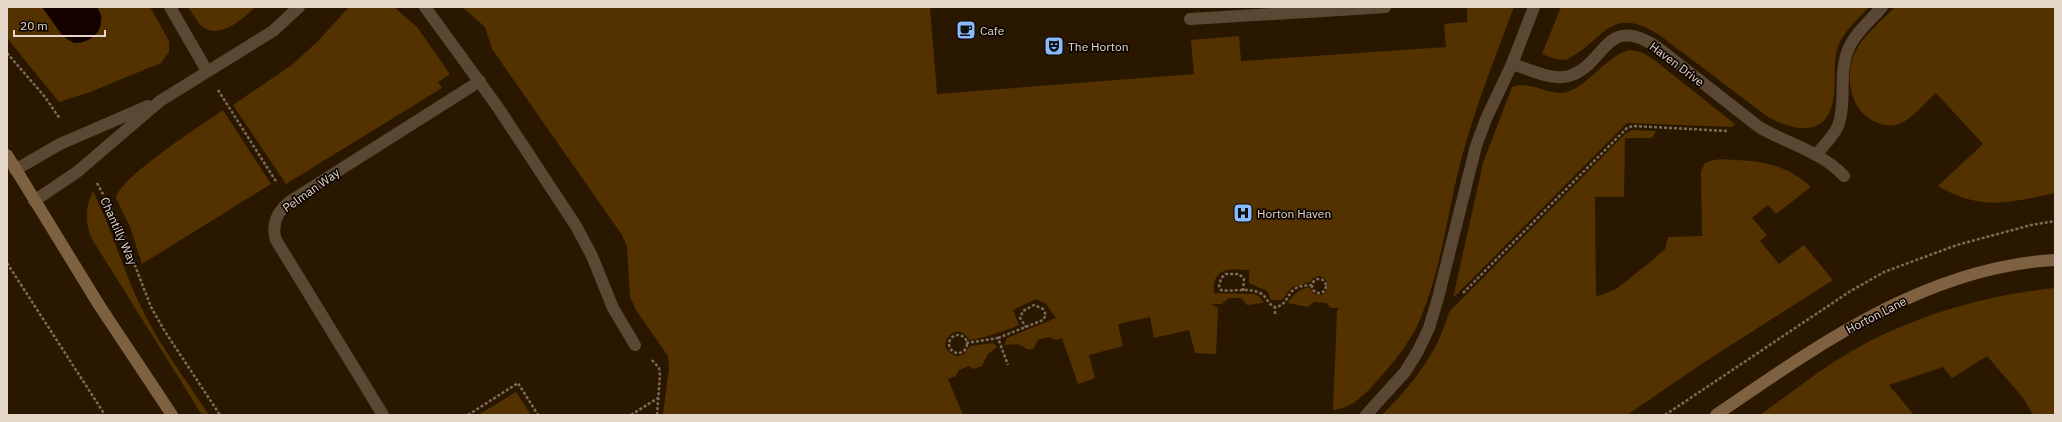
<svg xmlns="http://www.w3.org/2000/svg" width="2062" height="422" viewBox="0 0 2062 422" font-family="'IBM Plex Sans',sans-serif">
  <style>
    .green { fill: #533200 }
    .water { fill: #140300 }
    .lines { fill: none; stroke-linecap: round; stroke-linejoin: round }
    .path { stroke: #7c6b58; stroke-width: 2.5; stroke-dasharray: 3 2; stroke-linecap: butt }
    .lane { stroke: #5b4834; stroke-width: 12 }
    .street { stroke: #5b4834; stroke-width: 12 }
    .secondary { stroke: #7e6140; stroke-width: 12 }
    .labels { text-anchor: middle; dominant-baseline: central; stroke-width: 3.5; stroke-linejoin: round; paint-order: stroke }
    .poi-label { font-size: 12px; fill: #e4d6c8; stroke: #0d0500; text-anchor: start }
    .street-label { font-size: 12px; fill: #e4d6c8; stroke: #0d0500 }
  </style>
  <rect width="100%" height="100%" fill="#2a1700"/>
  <!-- green -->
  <g class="green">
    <path d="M7,7H42L67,40L80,43L94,35L102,17L97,7H150L169,41V52L161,63L90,92L59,102L7,38Z"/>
    <path d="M188,7H255C244,18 220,40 203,27C197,22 193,14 188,7Z"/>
    <path d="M349,7H394L417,27L450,74L438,82L442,88L286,184L233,105L293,64L318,41Z"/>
    <path d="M462,7H930L937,94L1194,74L1191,40L1239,36L1241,61L1446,47L1444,24L1467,22V7H1514C1496,54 1478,101 1464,149C1447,208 1442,276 1415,330C1405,349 1391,365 1377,381C1364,395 1352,408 1333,410L1337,311L1339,308H1331L1326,303L1314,302L1308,307L1288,303C1294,294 1298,290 1309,287L1314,294L1322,295C1328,291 1329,286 1326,280L1320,276L1313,278L1310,282L1292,287L1282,300H1271L1267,291L1249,283V270C1229,269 1212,267 1214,293L1255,294L1260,297L1264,303L1247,305L1241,298H1229L1222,304H1211L1218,308L1216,354L1195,353L1189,330L1154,338L1150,317L1118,324L1123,346L1089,355L1095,378L1078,384L1062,338L1056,340L1049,337L1038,340L1034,348L1029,350L1018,344L1004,345L1007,338L1056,318L1046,304L1036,299L1013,310L1019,325C1002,332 987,337 969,340C958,319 934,344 952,354C956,357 960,356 964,354L970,346L993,343L997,347L988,354L982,366L973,369L969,366L959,370L956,376L948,379L963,415H663L669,368L668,356L636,310L630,297L627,247L622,235L492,49L485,27Z"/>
    <path d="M1561,7H1869C1859,18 1844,31 1838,46C1833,61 1836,78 1834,94C1830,137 1797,133 1768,117L1658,34C1608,4 1604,42 1566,60L1555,59L1542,54Z"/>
    <path d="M1895,7H2055V193C2010,203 1980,211 1938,186L1983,144L1936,93C1925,102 1913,119 1899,124C1888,128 1876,123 1867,117C1846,100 1845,67 1859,45C1869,31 1883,19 1895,7Z"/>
    <path d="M1629,50L1641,52L1653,59L1735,124L1732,127L1627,123L1453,298L1483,163L1512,87C1530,80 1550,97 1567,92C1588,86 1605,57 1629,50Z"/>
    <path d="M223,110L271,184L142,264L130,227L116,198C121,176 202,125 223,110Z"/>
    <path d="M1632,130L1656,131L1652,138H1625L1624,197H1595L1596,296L1602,295L1616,289L1649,263L1665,249L1668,237L1702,236L1701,171L1705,163C1715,158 1725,159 1735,160C1765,161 1789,166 1811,187L1776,214L1768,205L1752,218L1767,235L1760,241L1779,264L1804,245L1833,280L1703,363L1627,415H1382C1412,385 1437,354 1449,312L1626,133Z"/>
    <path d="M93,191C112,229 123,271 142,309C160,346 186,380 209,415H202L92,239C85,224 85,207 93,191Z"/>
    <path d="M2055,288V415H2033L2024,399L1987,356L1952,378L1943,367L1889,385L1914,415H1760C1780,401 1799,386 1819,372C1889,323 1971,297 2055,288Z"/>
    <path d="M516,392L531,415H478Z"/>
  </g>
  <!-- water -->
  <path class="water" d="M42,7H97C108,26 95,43 74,43L62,35Z"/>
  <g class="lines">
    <!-- path -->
    <g class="path">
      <path d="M7,53L45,97L60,119"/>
      <path d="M218,90L277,183"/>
      <path d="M97,183L119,224L151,307L164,330L220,415"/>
      <path d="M7,263L105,415"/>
      <circle cx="1319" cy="286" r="7"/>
      <path d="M1243,291L1244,279L1239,274H1226L1221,278L1219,286L1221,290C1233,292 1248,287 1260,293C1267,296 1267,304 1275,307"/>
      <path d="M1463,293L1627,128L1633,126L1728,131"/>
      <path d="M1275,314V307C1287,306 1287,293 1296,288C1301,285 1306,286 1312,285"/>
      <circle cx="958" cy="344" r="9"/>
      <path d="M998,338L1043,320L1046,315L1043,309L1034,305L1023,311L1020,318L1026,327"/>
      <path d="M966,343L998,338L1008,365"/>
      <path d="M652,360L659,368L660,375L657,415"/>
      <path d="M468,415L518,383L538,415"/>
      <path d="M631,415L658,398"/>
      <path d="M1665,415L1849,292L1884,272L1957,245L2031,225L2055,221"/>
    </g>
    <!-- lane -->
    <g class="lane">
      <path d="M1356,7V9L1385,7"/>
      <path d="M1534,7L1512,64C1529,69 1551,81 1569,76C1605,66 1605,12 1657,47L1759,127C1786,143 1822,152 1844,176"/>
      <path d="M1190,19L1356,9"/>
      <path d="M1816,155C1823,146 1833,137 1838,126C1847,102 1838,74 1848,50C1854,34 1871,20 1882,7"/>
      <path d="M1366,415L1405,372L1418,351L1429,328L1438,298L1476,146L1486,119L1512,64"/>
    </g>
    <!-- street -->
    <g class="street">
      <path d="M170,7L207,71"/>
      <path d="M425,7L497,106L576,226L592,256L613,308L635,345"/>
      <path d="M15,170L60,144L148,106"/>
      <path d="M34,201L77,172L160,101L273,31L299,7"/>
      <path d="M383,415L276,240C271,225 277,212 289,202L480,81"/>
    </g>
    <!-- secondary -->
    <g class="secondary">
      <path d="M7,155L99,305L172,415"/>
      <path d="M1716,415C1818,345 1927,267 2055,260"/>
    </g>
  </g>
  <!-- icons -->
  <defs>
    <symbol id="cafe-square" viewBox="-11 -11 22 22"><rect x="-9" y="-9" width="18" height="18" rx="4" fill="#89bafc" stroke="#0d0500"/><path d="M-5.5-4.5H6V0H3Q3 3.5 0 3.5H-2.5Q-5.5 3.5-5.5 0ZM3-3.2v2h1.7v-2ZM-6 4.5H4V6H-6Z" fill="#111"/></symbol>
    <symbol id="theatre-square" viewBox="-11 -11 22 22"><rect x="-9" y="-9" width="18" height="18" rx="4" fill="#89bafc" stroke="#0d0500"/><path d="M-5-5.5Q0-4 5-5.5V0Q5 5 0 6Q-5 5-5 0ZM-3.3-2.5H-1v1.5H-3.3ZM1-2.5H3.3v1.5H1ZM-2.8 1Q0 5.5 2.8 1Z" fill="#111"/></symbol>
    <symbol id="hospital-square" viewBox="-11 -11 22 22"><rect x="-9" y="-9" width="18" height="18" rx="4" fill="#89bafc" stroke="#0d0500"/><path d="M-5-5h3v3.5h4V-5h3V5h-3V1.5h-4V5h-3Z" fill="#111"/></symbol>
  </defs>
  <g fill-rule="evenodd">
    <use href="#cafe-square" x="955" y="19" width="22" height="22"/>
    <use href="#theatre-square" x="1043" y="35" width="22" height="22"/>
    <use href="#hospital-square" x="1232" y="202" width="22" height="22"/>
  </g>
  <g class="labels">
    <!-- poi labels -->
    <g class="poi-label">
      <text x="980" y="30">Cafe</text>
      <text x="1068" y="46">The Horton</text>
      <text x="1257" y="213">Horton Haven</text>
    </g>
    <!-- street labels -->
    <g class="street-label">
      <text transform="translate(1677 64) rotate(37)">Haven Drive</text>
      <text transform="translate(311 190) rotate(-35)">Pelman Way</text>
      <text transform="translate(119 231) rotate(66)">Chantilly Way</text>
      <text transform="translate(1876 315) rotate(-27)">Horton Lane</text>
    </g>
  </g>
  <!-- border -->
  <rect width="2062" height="422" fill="none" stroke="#e4d6c8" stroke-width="16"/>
  <!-- scale -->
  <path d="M14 30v6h91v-6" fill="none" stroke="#e4d6c8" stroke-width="2"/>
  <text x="20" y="30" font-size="12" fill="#e4d6c8" stroke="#0d0500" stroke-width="3" paint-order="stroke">20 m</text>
</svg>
